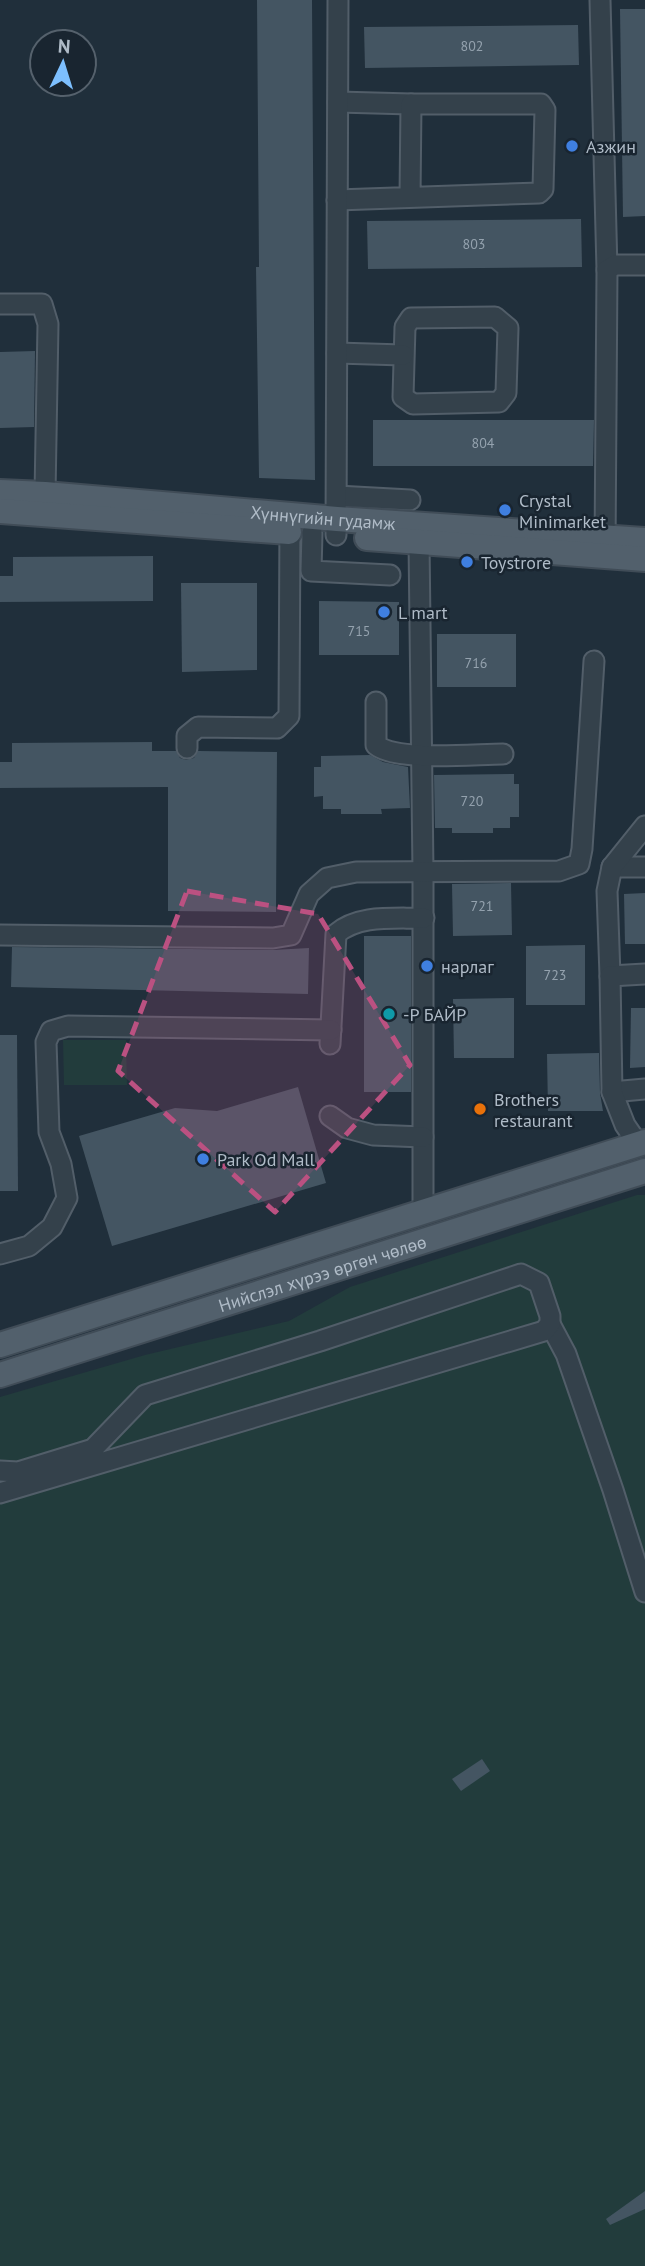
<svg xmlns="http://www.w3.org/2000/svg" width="645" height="2266" viewBox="0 0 645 2266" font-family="'PT Sans',sans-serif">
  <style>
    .green { fill: #223c3c }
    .building { fill: #445562 }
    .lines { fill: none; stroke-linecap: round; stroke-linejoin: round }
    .minor-casing { stroke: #525e69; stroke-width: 23 }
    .major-casing { stroke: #404c57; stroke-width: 28 }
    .minor { stroke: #34414b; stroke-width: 19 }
    .major { stroke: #52606c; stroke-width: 24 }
    .marked { fill: #bb5181; fill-opacity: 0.2; stroke: #bb5181; stroke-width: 5; stroke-dasharray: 14 9; stroke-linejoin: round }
    .shop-dot { fill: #3f7fe0; stroke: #192530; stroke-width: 2.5 }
    .culture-dot { fill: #0f9aa8; stroke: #192530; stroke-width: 2.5 }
    .food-dot { fill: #e8710a; stroke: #192530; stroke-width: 2.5 }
    .labels { text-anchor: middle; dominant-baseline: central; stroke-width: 5; stroke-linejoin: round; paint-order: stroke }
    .number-label { font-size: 14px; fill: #94a2ae }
    .poi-label { font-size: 18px; fill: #afbbc7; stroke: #192530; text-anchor: start }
    .street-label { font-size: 18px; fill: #afbbc7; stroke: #192530 }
  </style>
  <rect width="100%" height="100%" fill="#202f3b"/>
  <!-- green -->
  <g class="green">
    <path d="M63,1040H126L127,1085H64Z"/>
    <path d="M637,1195H645V2266H0V1397L145,1355L289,1321L350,1287Z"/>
  </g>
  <!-- building -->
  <g class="building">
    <path d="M257,0H312L315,480L259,478L256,267H259Z"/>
    <path d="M620,9H645V216L623,217Z"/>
    <path d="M578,25L579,65L365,68L364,27Z"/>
    <path d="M581,219L582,267L368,269L367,221Z"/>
    <path d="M35,351L34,427L0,428V352Z"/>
    <path d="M373,420H594L593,466H373Z"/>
    <path d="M153,556V601L0,602V576H13V557Z"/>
    <path d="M181,583H257V670L182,672Z"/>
    <path d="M319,601L399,602V655H319Z"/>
    <rect x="437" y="634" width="79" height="53"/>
    <path d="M152,742V751H176L180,758L186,760L194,758L198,751L277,752L276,912L168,911V787L0,788V762H12V743Z"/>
    <path d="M370,755L383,762L408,767L410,808L381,809L382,814H341V809H323V796L314,797V767H321V756Z"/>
    <path d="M514,774V784H519V817H510V828H493V833H452V828H435L434,775Z"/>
    <path d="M511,883L512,935L453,936L452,884Z"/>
    <path d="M645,893V944H625L624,894Z"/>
    <rect x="364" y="936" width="47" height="156"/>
    <path d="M585,945V1005H526V946Z"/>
    <path d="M12,947L273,950L309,948L308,994L11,987Z"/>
    <path d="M514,998V1058H454L453,999Z"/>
    <path d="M631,1008H645V1067L630,1068Z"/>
    <path d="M0,1035H17L18,1191H0Z"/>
    <path d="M599,1053L600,1093L603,1111H548L547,1054Z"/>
    <path d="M298,1087L326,1183L112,1246L79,1136L175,1108L217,1111Z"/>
    <path d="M482,1759L490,1771L461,1791L452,1779Z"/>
    <path d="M645,2191V2209L610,2225L606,2219Z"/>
  </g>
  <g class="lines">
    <defs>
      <g id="minor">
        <path d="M600,0L607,270"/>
        <path d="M338,102L411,104"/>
        <path d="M337,200L539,193L543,189L545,110L541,104H411L410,197"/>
        <path d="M0,304H42L48,324L45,494"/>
        <path d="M495,317L508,328L506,393L499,402L413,404L403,397L405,327L411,318Z"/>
        <path d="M337,353L403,355"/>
        <path d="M337,496L410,500"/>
        <path d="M312,533L311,571L390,575"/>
        <path d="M336,535L338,0"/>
        <path d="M419,542L423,872V1212"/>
        <path d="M605,551L607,270L615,265H645"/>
        <path d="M376,702V745C397,762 474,754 503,754"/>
        <path d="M187,748V736L198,727L277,728L289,716L290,519"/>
        <path d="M612,867H645"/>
        <path d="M0,935L273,938L291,935L309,894L327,878L356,872L559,871L579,864L582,849L594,661"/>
        <path d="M610,976L607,891L612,867L645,826"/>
        <path d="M330,1044L336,934C359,914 395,919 424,918"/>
        <path d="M612,1092L645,1089"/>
        <path d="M330,1116L347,1128L373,1135L423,1137"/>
        <path d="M638,1144L625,1125L612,1092L610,976L645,974"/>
        <path d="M0,1254L29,1246L52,1227L67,1198L61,1164L49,1132L46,1042L51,1031L68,1026L331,1030"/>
        <path d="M550,1324L566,1354L613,1490L645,1592"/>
        <path d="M0,1471L18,1472L93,1449L145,1395L320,1341L521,1274L539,1283L550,1316V1324L544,1331L0,1493"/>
      </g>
      <g id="major">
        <path id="s1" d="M0,492L45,494L337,519L645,540"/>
        <path d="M0,511L289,532"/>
        <path d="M367,538L645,559"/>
        <path d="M0,1345L645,1142"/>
        <path id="s2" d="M0,1375L645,1171"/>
      </g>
    </defs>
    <!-- minor casing -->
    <use href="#minor" class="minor-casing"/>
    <!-- major casing -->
    <use href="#major" class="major-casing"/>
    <!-- minor -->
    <use href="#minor" class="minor"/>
    <!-- major -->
    <use href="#major" class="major"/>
  </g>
  <!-- marked area -->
  <path class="marked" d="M187,891L318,914L410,1065L275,1212L118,1071Z"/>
  <!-- markers -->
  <g class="shop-dot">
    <circle cx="572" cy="146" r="7"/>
    <circle cx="505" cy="510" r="7"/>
    <circle cx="467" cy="562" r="7"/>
    <circle cx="384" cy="612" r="7"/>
    <circle cx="427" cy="966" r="7"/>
    <circle cx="203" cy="1159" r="7"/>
  </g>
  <circle class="culture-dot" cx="389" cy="1014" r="7"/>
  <circle class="food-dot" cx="480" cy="1109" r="7"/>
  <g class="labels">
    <!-- number labels -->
    <g class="number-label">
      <text x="472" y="46">802</text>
      <text x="474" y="244">803</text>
      <text x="483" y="443">804</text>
      <text x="359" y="631">715</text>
      <text x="476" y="663">716</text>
      <text x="472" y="801">720</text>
      <text x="482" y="906">721</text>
      <text x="555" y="975">723</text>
    </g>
    <!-- poi labels -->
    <g class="poi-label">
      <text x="586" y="146">Азжин</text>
      <text x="519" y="500">Crystal<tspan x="519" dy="21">Minimarket</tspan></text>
      <text x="481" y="562">Toystrore</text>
      <text x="398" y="612">L mart</text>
      <text x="441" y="966">нарлаг</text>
      <text x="403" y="1014">-Р БАЙР</text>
      <text x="494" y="1099">Brothers<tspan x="494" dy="21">restaurant</tspan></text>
      <text x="217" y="1159">Park Od Mall</text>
    </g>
    <!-- street labels -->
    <g class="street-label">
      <text stroke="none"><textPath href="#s1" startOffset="324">Хүннүгийн гудамж</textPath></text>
      <text stroke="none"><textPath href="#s2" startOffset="338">Нийслэл хүрээ өргөн чөлөө</textPath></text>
    </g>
  </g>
  <!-- north arrow -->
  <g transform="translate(63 63) rotate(4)"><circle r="33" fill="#192530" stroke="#55616c" stroke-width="2"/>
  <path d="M0-5L12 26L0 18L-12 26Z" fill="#7dbffe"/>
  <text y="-10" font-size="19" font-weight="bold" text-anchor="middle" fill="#afbbc7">N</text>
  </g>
</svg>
